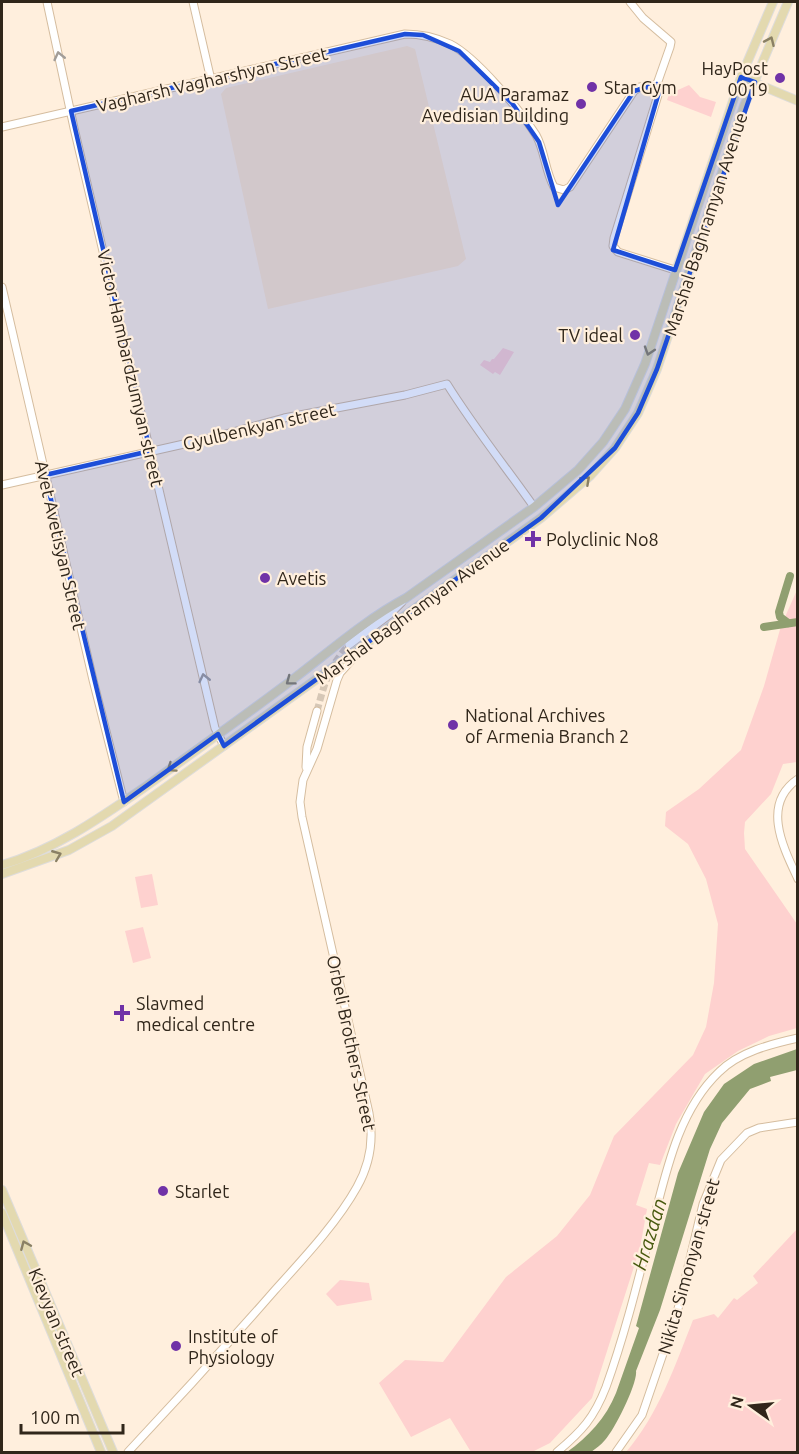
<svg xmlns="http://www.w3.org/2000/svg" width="799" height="1454" viewBox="0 0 799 1454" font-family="Ubuntu,sans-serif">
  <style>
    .built { fill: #ffe6c8 }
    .green { fill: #fed1cf }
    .water { fill: #909f70 }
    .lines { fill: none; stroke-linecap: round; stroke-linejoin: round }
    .canal { stroke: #909f70; stroke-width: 8 }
    .minor-tunnel { stroke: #d6c7b6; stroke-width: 7; stroke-dasharray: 7 3.5; stroke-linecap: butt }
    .minor-casing { stroke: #d5bd9f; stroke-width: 9 }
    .major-casing { stroke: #dedcda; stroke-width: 10 }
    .minor { stroke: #fff; stroke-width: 7 }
    .major { stroke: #e3d9af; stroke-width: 8 }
    .oneway { stroke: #8a8064 }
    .oneway2 { stroke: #a29d98 }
    .marked { fill: #1d4ed8; fill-opacity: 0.2; stroke: #1d4ed8; stroke-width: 4.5; stroke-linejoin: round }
    .poi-dot { fill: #7032a7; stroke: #ffefdd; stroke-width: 2 }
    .labels { text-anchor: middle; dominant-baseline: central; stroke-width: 4.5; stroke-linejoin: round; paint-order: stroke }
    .poi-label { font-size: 18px; fill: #30261a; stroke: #ffefdd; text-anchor: start }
    .street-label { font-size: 18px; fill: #30261a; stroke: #ffefdd }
    .water-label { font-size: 20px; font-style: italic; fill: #47590e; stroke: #ffefdd }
  </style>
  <rect width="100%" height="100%" fill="#ffefdd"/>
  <!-- built -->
  <path class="built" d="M407,46L415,49L466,259L458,266L268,309L221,94L226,88Z"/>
  <!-- green -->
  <g class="green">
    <path d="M689,85L700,97L716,102L711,117L667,100L669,94Z"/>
    <path d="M503,348L514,352L500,375L495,372L493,374L480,365L484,360L490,362L492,359H494Z"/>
    <path d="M797,590V762L783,764L771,794L745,822L744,833L745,849L797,924V1028L769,1036L738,1051L705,1074L676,1124L660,1165L649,1163L636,1205L647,1209L640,1248L592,1398L550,1443L532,1452H471L450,1418L411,1437L379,1383L405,1360L443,1362L506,1277L557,1236L590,1195L614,1136L693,1055L706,1027L714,983L718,924L706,879L688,844L665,826L666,812L699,789L741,750L764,686L781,626Z"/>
    <path d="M152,874L158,905L141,908L135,877Z"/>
    <path d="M143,927L151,958L133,963L125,931Z"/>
    <path d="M797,1213V1452H626C658,1415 675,1366 693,1320L714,1314L718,1318L734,1298L737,1300L758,1283L753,1276L797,1229Z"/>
    <path d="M340,1280L369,1283L372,1300L337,1306L326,1294Z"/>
  </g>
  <!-- water -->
  <path class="water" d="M797,1049V1070L770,1077L771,1081L750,1089L722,1123L710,1149L660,1310L636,1371C638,1383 614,1431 605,1440C601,1445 596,1448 591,1452H567C588,1437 606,1418 616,1393L639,1328L636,1326L678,1173L704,1112L724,1084L754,1064Z"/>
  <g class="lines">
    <!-- canal -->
    <g class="canal">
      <path d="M788,623L780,617L779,612L790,576"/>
      <path d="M764,627L798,622"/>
    </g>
    <!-- minor-tunnel -->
    <path class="minor-tunnel" d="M317,711C325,682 328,668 349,645"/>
    <defs>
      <g id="minor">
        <path d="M47,2L74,128L215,728L224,746"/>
        <path d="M193,2L211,80"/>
        <path d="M630,2L643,18L671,42L670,47L657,84L659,92L614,238L613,246L618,252L675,270"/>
        <path d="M2,127L405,34C421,34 435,37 450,44C476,57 520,110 536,135C545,151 545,171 554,187L564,190L570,187L634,91L640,87L657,84"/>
        <path d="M2,287L93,680L124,802"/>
        <path d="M2,485L215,437L284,418L405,395L447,384C473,426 505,466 534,507"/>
        <path d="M349,645L389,615L402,602"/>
        <path d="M306,767L307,747L317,711"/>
        <path d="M798,779C761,804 783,847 798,879"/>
        <path d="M128,1452C178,1399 227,1345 275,1290C302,1260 337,1223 357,1187C370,1164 374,1139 369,1113L302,817L300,802L303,780L317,749L337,680L340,673L358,653"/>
        <path d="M557,1452C582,1431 594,1418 606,1387C624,1337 637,1285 650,1234C665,1178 676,1113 719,1072C739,1052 771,1044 798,1038"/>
        <path d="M616,1452L642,1415L677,1313L703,1204L721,1160L747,1133L759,1128L798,1122"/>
      </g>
      <g id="major">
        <path d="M741,77L798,101"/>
        <path d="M2,865C54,850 100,818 145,787C194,752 243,717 292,680C329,652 365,620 406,598L534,507L578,470L603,442L625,409L645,364L741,77L773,2"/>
        <path d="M2,874L69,850L112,826L541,518L590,476L615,448L638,413L657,369L744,106L788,2"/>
        <path d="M2,1190L113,1452"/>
        <path d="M2,1213L101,1452"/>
      </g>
    </defs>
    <!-- minor casing -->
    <use href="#minor" class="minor-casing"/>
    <!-- major casing -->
    <use href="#major" class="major-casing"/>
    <!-- minor -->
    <use href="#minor" class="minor"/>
    <!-- major -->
    <use href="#major" class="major"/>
  </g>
  <!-- one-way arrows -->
  <defs><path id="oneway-chevron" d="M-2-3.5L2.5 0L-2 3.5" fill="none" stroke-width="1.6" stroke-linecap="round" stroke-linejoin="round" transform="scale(1.5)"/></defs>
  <g class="oneway">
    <use href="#oneway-chevron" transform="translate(770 41) rotate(-66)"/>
    <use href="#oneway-chevron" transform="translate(649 351) rotate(108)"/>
    <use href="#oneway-chevron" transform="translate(586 480) rotate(-43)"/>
    <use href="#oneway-chevron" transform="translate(290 681) rotate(143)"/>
    <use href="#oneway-chevron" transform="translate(171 768) rotate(145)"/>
    <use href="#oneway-chevron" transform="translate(57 855) rotate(-22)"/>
    <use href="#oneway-chevron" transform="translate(25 1245) rotate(-113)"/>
  </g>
  <g class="oneway2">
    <use href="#oneway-chevron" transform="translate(59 56) rotate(-103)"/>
    <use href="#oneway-chevron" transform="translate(204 678) rotate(-103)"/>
  </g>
  <!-- marked area -->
  <path class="marked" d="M405,34L423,35L459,51L512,103L539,142L558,205L634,91L657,84L659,92L613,250L675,270L741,77L755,82L657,369L638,413L615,448L541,518L385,630L224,746L218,734L124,802L45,475L150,451L71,111Z"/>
  <!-- markers -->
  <g class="poi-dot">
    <circle cx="780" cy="78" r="6"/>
    <circle cx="592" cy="87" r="6"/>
    <circle cx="581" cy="104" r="6"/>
    <circle cx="635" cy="335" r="6"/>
    <path d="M530 530h6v6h6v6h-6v6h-6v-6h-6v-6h6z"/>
    <circle cx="265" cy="578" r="6"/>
    <circle cx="453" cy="725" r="6"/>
    <path d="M119 1004h6v6h6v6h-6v6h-6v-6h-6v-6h6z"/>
    <circle cx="163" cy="1191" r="6"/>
    <circle cx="176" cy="1346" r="6"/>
  </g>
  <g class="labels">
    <!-- poi labels -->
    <g class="poi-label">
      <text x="768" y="68" text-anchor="end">HayPost<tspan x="768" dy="21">0019</tspan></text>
      <text x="604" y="87">Star Gym</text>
      <text x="569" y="94" text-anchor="end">AUA Paramaz<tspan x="569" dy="21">Avedisian Building</tspan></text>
      <text x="623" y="335" text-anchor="end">TV ideal</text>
      <text x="546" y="539">Polyclinic No8</text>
      <text x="277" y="578">Avetis</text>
      <text x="465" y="715">National Archives<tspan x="465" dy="21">of Armenia Branch 2</tspan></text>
      <text x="136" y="1003">Slavmed<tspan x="136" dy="21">medical centre</tspan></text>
      <text x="175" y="1191">Starlet</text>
      <text x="188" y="1336">Institute of<tspan x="188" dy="21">Physiology</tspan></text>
    </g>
    <!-- street labels -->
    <g class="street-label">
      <text transform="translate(212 79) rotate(-13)">Vagharsh Vagharshyan Street</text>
      <text transform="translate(705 224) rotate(-72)">Marshal Baghramyan Avenue</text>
      <text transform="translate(131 368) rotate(77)">Victor Hambardzumyan street</text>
      <text transform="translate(259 426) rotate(-13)">Gyulbenkyan street</text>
      <text transform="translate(61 545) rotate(77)">Avet Avetisyan Street</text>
      <text transform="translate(412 611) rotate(-36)">Marshal Baghramyan Avenue</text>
      <text transform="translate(352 1043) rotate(78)">Orbeli Brothers Street</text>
      <text transform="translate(688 1266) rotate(-74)">Nikita Simonyan street</text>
      <text transform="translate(57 1322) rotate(67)">Kievyan street</text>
    </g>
    <!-- water labels -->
    <g class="water-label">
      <text transform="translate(649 1234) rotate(-73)">Hrazdan</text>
    </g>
  </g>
  <!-- border -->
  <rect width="799" height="1454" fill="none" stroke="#30261a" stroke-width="6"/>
  <!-- north arrow -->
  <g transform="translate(751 1406) rotate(285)" stroke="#ffefdd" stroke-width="4.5" paint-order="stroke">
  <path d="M0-4.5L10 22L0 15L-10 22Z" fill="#30261a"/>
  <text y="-9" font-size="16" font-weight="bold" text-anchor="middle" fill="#30261a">N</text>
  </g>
  <!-- scale -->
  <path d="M21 1424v9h102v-9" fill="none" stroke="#30261a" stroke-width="3"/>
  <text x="30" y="1424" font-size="18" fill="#30261a" stroke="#ffefdd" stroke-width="4.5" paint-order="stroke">100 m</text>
</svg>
